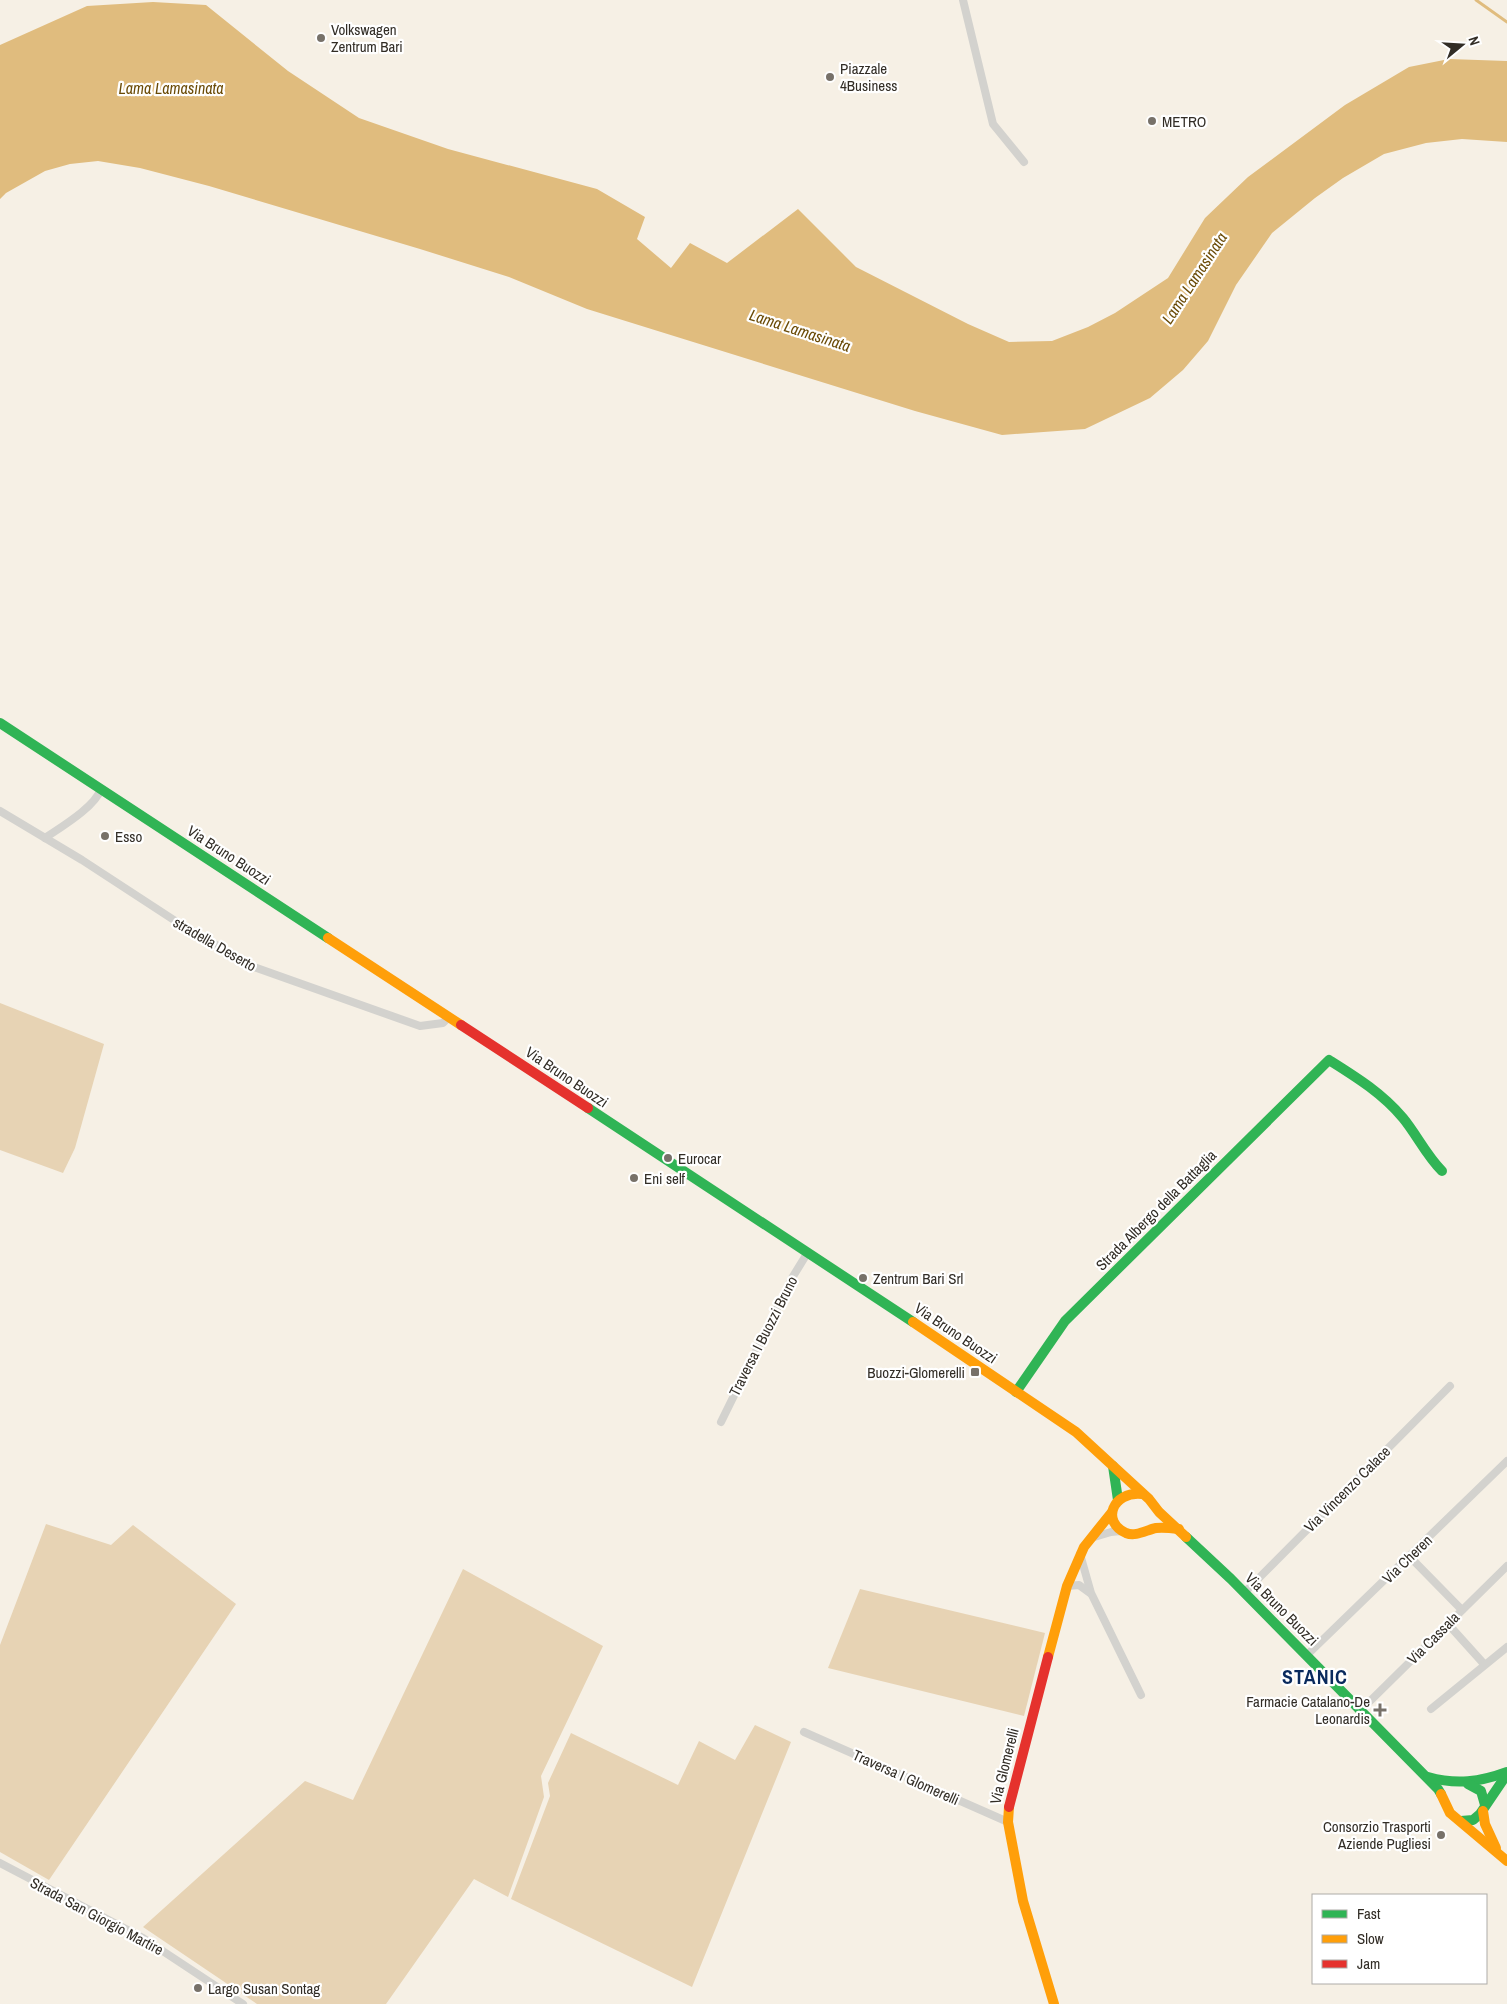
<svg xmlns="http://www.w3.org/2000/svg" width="1507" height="2004" viewBox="0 0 1507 2004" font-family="'Archivo Narrow',sans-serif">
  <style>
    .green { fill: #e7d3b4 }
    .water { fill: #e0bc7e }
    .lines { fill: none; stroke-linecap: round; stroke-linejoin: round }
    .stream { stroke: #e0bc7e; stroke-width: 3 }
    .street { stroke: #d3d2ce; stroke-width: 8 }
    .fast { stroke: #30b455; stroke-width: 10 }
    .slow { stroke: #ff9f0a; stroke-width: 10 }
    .jam { stroke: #e5322d; stroke-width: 10 }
    .poi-dot { fill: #777169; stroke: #fff; stroke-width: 2 }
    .labels { text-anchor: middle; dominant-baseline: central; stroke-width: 4.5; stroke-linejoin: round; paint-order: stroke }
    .poi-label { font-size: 15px; fill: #322d26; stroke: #fff; text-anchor: start }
    .street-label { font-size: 15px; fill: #322d26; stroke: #fff }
    .water-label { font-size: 16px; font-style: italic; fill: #6a4a05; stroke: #fff }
    .district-label { font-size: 20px; font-weight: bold; letter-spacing: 1px; fill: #092a5d; stroke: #fff }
  </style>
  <rect width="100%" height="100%" fill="#f6f0e5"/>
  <!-- green -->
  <g class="green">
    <path d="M0,1003L104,1044L75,1148L63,1173L0,1150Z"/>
    <path d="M46,1524L111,1545L133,1525L236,1604L49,1880L0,1852V1645Z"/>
    <path d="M463,1569L603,1646L541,1776L544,1797L508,1897L474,1879L386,2004H257L143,1927L305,1781L353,1800Z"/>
    <path d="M860,1589L1045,1633L1024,1716L828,1668Z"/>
    <path d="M755,1725L791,1742L692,1987L511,1899L550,1796L548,1783L571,1733L678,1785L699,1741L735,1760Z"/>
  </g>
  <!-- water -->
  <path class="water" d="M153,2L206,5L288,71L359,118L448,149L597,189L645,217L637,239L671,268L690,243L727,263L798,209L856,267L968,324L1009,342L1052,341L1088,327L1115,313L1168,278L1205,218L1248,177L1345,105L1409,67L1449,59L1507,61V142L1462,139L1426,143L1384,154L1343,178L1315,198L1272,233L1236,285L1208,341L1183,370L1150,398L1085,429L1002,435L915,411L587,309L509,277L420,249L209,186L140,168L98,161L70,164L45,171L6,193L0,199V45L87,6Z"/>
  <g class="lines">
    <!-- stream -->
    <path class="stream" d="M1476,0L1507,22"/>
    <!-- street -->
    <g class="street">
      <path d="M963,0L993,124L1024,162"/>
      <path d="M0,811L82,860L180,924L254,967L420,1026L443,1023L449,1017"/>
      <path d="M45,838C61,827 95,807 101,789"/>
      <path d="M721,1422L792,1278L808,1252"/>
      <path d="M1091,1538L1111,1532L1121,1531"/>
      <path d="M1080,1554L1091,1593L1141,1695"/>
      <path d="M1410,1557L1462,1610"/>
      <path d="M1067,1586L1079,1585L1090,1593"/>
      <path d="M1245,1592L1450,1386"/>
      <path d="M1448,1624L1484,1664"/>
      <path d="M1307,1655L1507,1461"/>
      <path d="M1431,1709L1507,1647"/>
      <path d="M1360,1711L1507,1566"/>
      <path d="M804,1732L1008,1822"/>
      <path d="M0,1863L143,1938L243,2004"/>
    </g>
    <!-- fast -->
    <g class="fast">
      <path d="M0,723L328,938"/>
      <path d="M588,1108L913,1322"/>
      <path d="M1016,1392L1065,1321L1329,1060C1356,1077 1382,1093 1403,1118C1417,1135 1426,1155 1442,1171"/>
      <path d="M1113,1466L1118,1500"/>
      <path d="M1186,1537L1231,1579L1438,1789L1441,1794"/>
      <path d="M1428,1777C1456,1785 1480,1782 1507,1772"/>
      <path d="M1468,1784L1481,1791L1485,1805"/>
      <path d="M1461,1821L1473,1820L1480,1814L1507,1774"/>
    </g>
    <!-- slow -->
    <g class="slow">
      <path d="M328,938L461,1025"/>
      <path d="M913,1322L1076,1432L1149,1499L1159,1512L1186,1537"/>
      <path d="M1142,1494C1112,1491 1101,1522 1126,1533C1136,1537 1146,1530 1156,1528C1163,1527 1171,1528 1179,1529"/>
      <path d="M1048,1657L1067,1586L1084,1547L1112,1512"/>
      <path d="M1441,1794L1450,1813L1507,1861"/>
      <path d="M1009,1807L1008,1822L1023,1901L1054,2004"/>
      <path d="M1483,1811L1485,1824L1496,1848"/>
    </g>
    <!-- jam -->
    <g class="jam">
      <path d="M461,1025L588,1108"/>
      <path d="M1009,1807L1048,1657"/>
    </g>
  </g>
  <!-- markers -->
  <g class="poi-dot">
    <circle cx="321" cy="38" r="5"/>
    <circle cx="830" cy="77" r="5"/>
    <circle cx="1152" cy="121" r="5"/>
    <circle cx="105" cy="836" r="5"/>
    <circle cx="668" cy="1158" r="5"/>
    <circle cx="634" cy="1178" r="5"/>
    <circle cx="863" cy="1278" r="5"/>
    <rect x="970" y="1367" width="10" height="10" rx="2.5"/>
    <path d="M1377.5 1702.5h5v5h5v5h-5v5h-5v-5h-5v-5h5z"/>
    <circle cx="1441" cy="1835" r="5"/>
    <circle cx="198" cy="1988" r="5"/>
  </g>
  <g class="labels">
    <!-- poi labels -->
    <g class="poi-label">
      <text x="331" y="29">Volkswagen<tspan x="331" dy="17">Zentrum Bari</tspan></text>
      <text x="840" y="68">Piazzale<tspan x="840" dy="17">4Business</tspan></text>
      <text x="1162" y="121">METRO</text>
      <text x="115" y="836">Esso</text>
      <text x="678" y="1158">Eurocar</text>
      <text x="644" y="1178">Eni self</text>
      <text x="873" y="1278">Zentrum Bari Srl</text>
      <text x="965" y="1372" text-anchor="end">Buozzi-Glomerelli</text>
      <text x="1370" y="1701" text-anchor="end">Farmacie Catalano-De<tspan x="1370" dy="17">Leonardis</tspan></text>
      <text x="1431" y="1826" text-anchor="end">Consorzio Trasporti<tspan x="1431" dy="17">Aziende Pugliesi</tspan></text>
      <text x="208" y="1988">Largo Susan Sontag</text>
    </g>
    <!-- street labels -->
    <g class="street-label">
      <text transform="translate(229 855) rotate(33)">Via Bruno Buozzi</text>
      <text transform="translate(215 944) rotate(30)">stradella Deserto</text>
      <text transform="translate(567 1077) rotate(34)">Via Bruno Buozzi</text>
      <text transform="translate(1156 1210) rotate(-45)">Strada Albergo della Battaglia</text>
      <text transform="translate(956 1333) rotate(34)">Via Bruno Buozzi</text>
      <text transform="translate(763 1336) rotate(-63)">Traversa I Buozzi Bruno</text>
      <text transform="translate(1347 1489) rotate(-45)">Via Vincenzo Calace</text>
      <text transform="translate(1407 1559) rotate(-44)">Via Cheren</text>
      <text transform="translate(1282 1609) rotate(45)">Via Bruno Buozzi</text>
      <text transform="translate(1433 1638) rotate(-45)">Via Cassala</text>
      <text transform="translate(1004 1766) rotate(-76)">Via Glomerelli</text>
      <text transform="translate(906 1777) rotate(24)">Traversa I Glomerelli</text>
      <text transform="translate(97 1916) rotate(28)">Strada San Giorgio Martire</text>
    </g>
    <!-- water labels -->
    <g class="water-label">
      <text x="171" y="88">Lama Lamasinata</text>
      <text transform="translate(1194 278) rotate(-57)">Lama Lamasinata</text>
      <text transform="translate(800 330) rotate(18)">Lama Lamasinata</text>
    </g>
    <!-- district labels -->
    <g class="district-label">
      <text x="1315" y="1676">STANIC</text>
    </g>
  </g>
  <!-- legend -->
  <rect x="1312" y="1894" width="175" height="90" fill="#ffffff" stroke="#adaba8"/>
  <rect x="1322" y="1910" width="25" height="8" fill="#30b455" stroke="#adaba8"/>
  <text x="1357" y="1919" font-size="15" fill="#322d26">Fast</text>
  <rect x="1322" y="1935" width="25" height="8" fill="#ff9f0a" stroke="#adaba8"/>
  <text x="1357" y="1944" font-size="15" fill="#322d26">Slow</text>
  <rect x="1322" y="1960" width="25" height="8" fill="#e5322d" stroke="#adaba8"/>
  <text x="1357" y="1969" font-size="15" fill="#322d26">Jam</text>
  <!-- north arrow -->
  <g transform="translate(1462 45) rotate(72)" stroke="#ffffff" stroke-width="4" paint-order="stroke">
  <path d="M0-4L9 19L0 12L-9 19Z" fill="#322d26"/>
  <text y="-8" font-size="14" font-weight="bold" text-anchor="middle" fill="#322d26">N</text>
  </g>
</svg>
